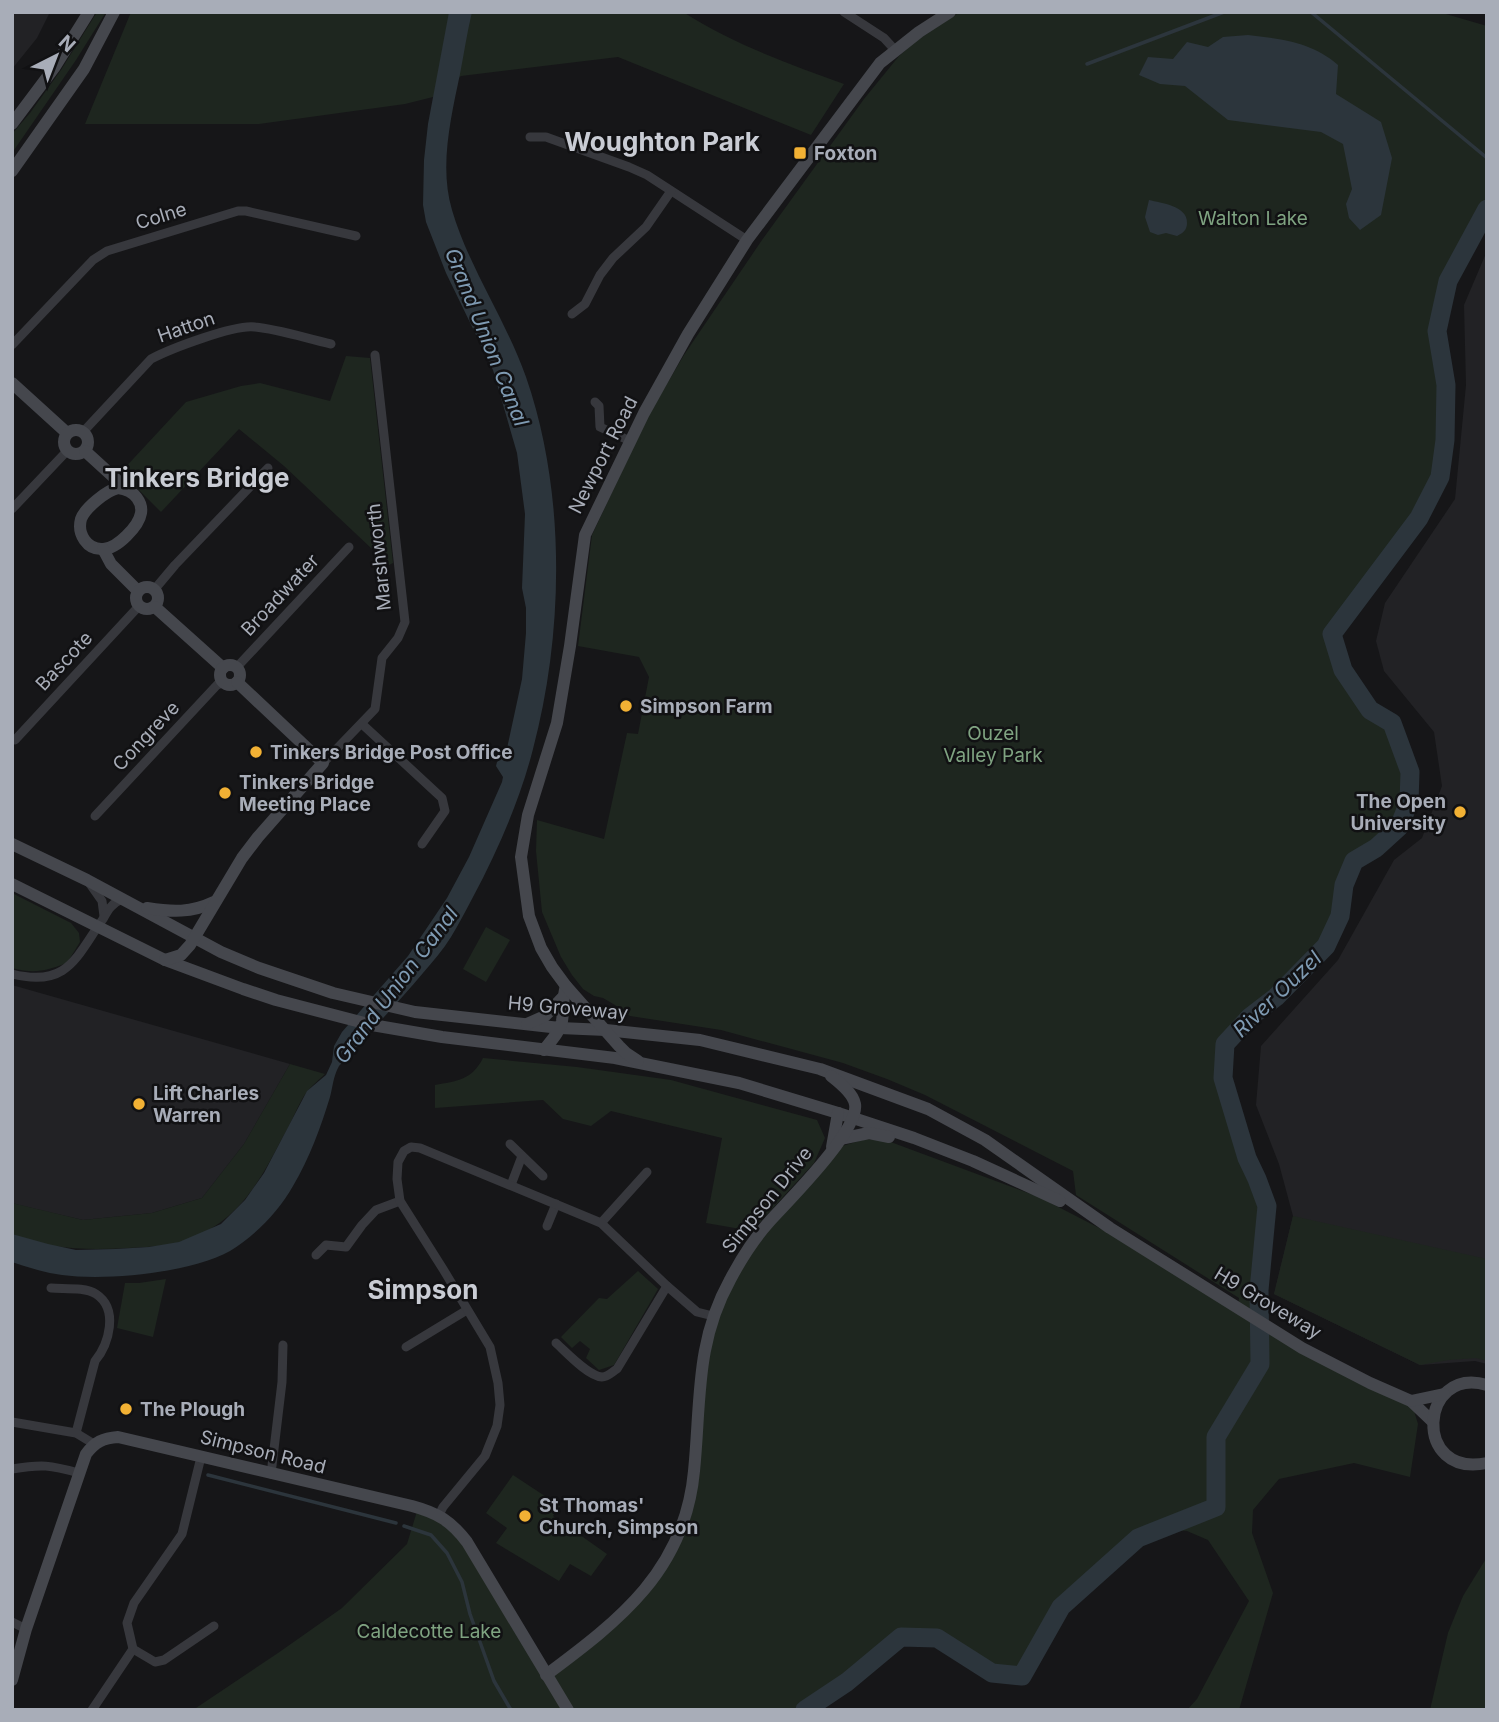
<svg xmlns="http://www.w3.org/2000/svg" width="1499" height="1722" viewBox="0 0 1499 1722" font-family="Inter,sans-serif">
  <style>
    .built { fill: #222225 }
    .green { fill: #1e261f }
    .water { fill: #2c353c }
    .lines { fill: none; stroke-linecap: round; stroke-linejoin: round }
    .stream { stroke: #2c353c; stroke-width: 3.5 }
    .river { stroke: #2c353c; stroke-width: 19 }
    .street { stroke: #37383d; stroke-width: 9 }
    .secondary { stroke: #45474d; stroke-width: 12 }
    .poi-dot { fill: #f2b134; stroke: #111113; stroke-width: 2.5 }
    .labels { text-anchor: middle; dominant-baseline: central; stroke-width: 5; stroke-linejoin: round; paint-order: stroke }
    .poi-label { font-size: 19px; font-weight: bold; fill: #a8adb8; stroke: #111113; text-anchor: start }
    .street-label { font-size: 19px; fill: #a8adb8; stroke: #111113 }
    .park-label { font-size: 19px; fill: #7fa381; stroke: #111113 }
    .water-label { font-size: 21px; font-style: italic; fill: #7f9bb3; stroke: #111113 }
    .district-label { font-size: 26px; font-weight: bold; fill: #c9ccd4; stroke: #111113 }
  </style>
  <rect width="100%" height="100%" fill="#161618"/>
  <!-- built -->
  <g class="built">
    <path d="M12,12H50L37,38L12,69Z"/>
    <path d="M1487,251V1364L1475,1361L1420,1365L1274,1294L1293,1216L1279,1164L1256,1105L1261,1046L1338,960L1394,860L1422,838L1442,786L1434,732L1384,671L1376,641L1385,603L1455,499L1466,385L1464,305Z"/>
    <path d="M12,985L290,1064L244,1144L202,1198L152,1213L83,1220L19,1205L12,1203Z"/>
  </g>
  <!-- green -->
  <g class="green">
    <path d="M97,12H106L76,60L12,153V134L30,113L61,70Z"/>
    <path d="M131,12H683C733,44 789,64 844,84L811,135L618,57L461,76L433,97L405,104L259,124H85Z"/>
    <path d="M960,12H1439L1487,26V209L1448,281L1437,331L1446,385L1445,440L1440,477L1419,518L1332,634L1343,670L1370,710L1392,723L1407,753L1409,763V802L1399,827L1376,848L1354,861L1344,885L1340,916L1326,946L1276,997L1250,1017L1225,1044L1223,1078L1247,1158L1257,1179L1267,1206L1259,1290V1321L1411,1401L1418,1424L1410,1477L1354,1463L1279,1479L1253,1510L1252,1533L1273,1593L1239,1710H1187L1197,1699L1249,1601L1208,1540L1187,1531L1161,1529L1138,1538L1061,1607L1022,1676L992,1673L937,1638L902,1637L848,1682L805,1710H193L278,1653L342,1608L407,1544L418,1508L454,1526L546,1674L633,1603L682,1525L702,1365L728,1283L832,1149L866,1139L888,1141L1039,1197L1105,1231L1238,1307L1239,1298L1076,1195L1073,1171L925,1095L887,1079L843,1063L721,1030L630,1016L615,1005L603,998L594,996L583,989L572,975L561,957L542,912L536,851L537,820L604,839L627,733L638,734L649,677L639,657L578,646L592,535L648,416L684,355L762,240L864,99L899,56L916,41Z"/>
    <path d="M346,356L370,358L393,563L389,565L284,466L239,429L161,512L121,472L186,402L241,386L260,383L330,401Z"/>
    <path d="M12,893L71,923L79,933L80,942L67,963C45,971 35,974 12,968Z"/>
    <path d="M486,927L510,940L486,982L463,969Z"/>
    <path d="M483,1058L577,1067L671,1080L817,1120L825,1138L814,1163L752,1231L706,1223L722,1138L611,1111L591,1126L563,1119L543,1100L435,1108V1085C457,1081 472,1080 483,1058Z"/>
    <path d="M290,1064L325,1074C319,1080 311,1086 306,1093C297,1106 292,1122 284,1135C258,1184 237,1225 180,1242C163,1247 144,1247 127,1248C89,1250 48,1250 12,1234V1203L83,1220L152,1213L202,1198L244,1144Z"/>
    <path d="M1293,1216L1487,1259V1361L1476,1358L1449,1360L1420,1365L1274,1294Z"/>
    <path d="M638,1271L658,1289L614,1365L599,1370L586,1358L590,1349L580,1341L572,1348L561,1337L599,1298L607,1299Z"/>
    <path d="M166,1279L153,1337L117,1328L125,1283H139Z"/>
    <path d="M513,1475L560,1506L553,1516L607,1554L591,1576L570,1564L559,1581L496,1543L507,1528L486,1513Z"/>
    <path d="M1487,1557V1710H1430L1448,1633L1463,1596Z"/>
  </g>
  <!-- water -->
  <g class="water">
    <path d="M449,12H472C467,33 464,53 460,74C451,117 439,167 452,210C469,268 506,320 526,377C566,492 564,632 533,749C520,800 498,850 473,897C466,910 459,924 451,937C443,950 433,961 423,973C396,1005 367,1035 339,1066C333,1077 333,1086 330,1097C321,1127 309,1159 293,1186C279,1211 255,1236 230,1251C191,1273 106,1281 62,1275C46,1273 30,1268 15,1263L12,1262V1234L48,1244L76,1250L115,1249L149,1247L179,1242L221,1224L245,1200L264,1173L307,1091L326,1075L332,1062L334,1046L342,1032L408,956L447,898L469,857L502,782L503,777L496,766L497,762L506,753L522,679L526,633V608L522,588L525,514L517,453L493,370L446,273L426,222L423,205L424,160L428,124Z"/>
    <path d="M1248,35C1281,39 1312,42 1338,65L1336,94L1381,122L1392,158L1381,215L1360,230L1349,218L1346,204L1352,189L1343,144L1321,132L1228,120L1185,86L1160,84L1139,75L1148,57L1173,59L1187,42L1208,47L1223,37Z"/>
    <path d="M1149,200C1161,203 1188,206 1187,223C1187,230 1183,233 1177,236L1166,233L1158,235L1150,232L1145,217Z"/>
  </g>
  <g class="lines">
    <!-- stream -->
    <g class="stream">
      <path d="M1311,12L1487,158"/>
      <path d="M1087,64L1224,12"/>
      <path d="M208,1475L396,1523"/>
      <path d="M404,1526L431,1535L447,1553L462,1582L470,1614L494,1681L511,1710"/>
    </g>
    <!-- river -->
    <path class="river" d="M805,1710L847,1682L901,1637L937,1638L992,1673L1022,1676L1061,1607L1138,1538L1216,1507V1437L1260,1364L1259,1290L1267,1206L1257,1179L1247,1158L1223,1078L1225,1044L1250,1017L1276,997L1326,946L1340,916L1344,885L1354,861L1376,848L1399,827L1409,802L1410,772L1392,723L1370,710L1343,670L1332,634L1419,518L1440,477L1445,440L1446,385L1437,331L1448,281L1487,209"/>
    <!-- street -->
    <g class="street">
      <path d="M844,12L884,38L895,50"/>
      <path d="M530,137H546L629,167L647,175L747,240"/>
      <path d="M572,314L585,304L600,275L613,258L646,227L671,191"/>
      <path d="M12,345L93,260L107,251L238,211H246L356,236"/>
      <path d="M595,402L599,406L600,427L630,441"/>
      <path d="M83,432L151,359C170,349 235,324 255,327C278,329 308,339 331,344"/>
      <path d="M12,509L67,451"/>
      <path d="M154,590L175,565L268,468"/>
      <path d="M237,667L349,547"/>
      <path d="M362,724L442,798L445,811L422,844"/>
      <path d="M15,740L139,606"/>
      <path d="M323,763L375,709L382,658L398,638L405,622L375,355"/>
      <path d="M95,816L217,685L224,682"/>
      <path d="M90,884L102,901L104,916"/>
      <path d="M12,974C68,988 76,957 103,919C108,910 112,903 122,899"/>
      <path d="M510,1144L543,1176"/>
      <path d="M511,1185L522,1156"/>
      <path d="M601,1223L647,1172"/>
      <path d="M547,1226L556,1204"/>
      <path d="M316,1255L326,1245L346,1247L362,1225L376,1210L400,1201"/>
      <path d="M51,1288C65,1289 85,1287 96,1294C119,1309 109,1344 95,1361L76,1433"/>
      <path d="M556,1343C566,1352 588,1376 602,1377C608,1377 612,1372 617,1369L667,1286"/>
      <path d="M406,1347L467,1310"/>
      <path d="M12,1422L76,1433L94,1444"/>
      <path d="M12,1469C42,1464 50,1465 79,1473"/>
      <path d="M271,1474L282,1382L283,1345"/>
      <path d="M439,1515L443,1507L485,1456L497,1426L500,1405L498,1383L490,1347L443,1269L400,1201L397,1179L398,1162L404,1151L411,1147L420,1148L601,1223L667,1286L697,1312L713,1316"/>
      <path d="M12,1622L26,1629"/>
      <path d="M133,1649L155,1662L164,1660L214,1626"/>
      <path d="M92,1710L133,1649L127,1623L134,1603L182,1534L201,1457"/>
    </g>
    <!-- secondary -->
    <g class="secondary">
      <path d="M12,124L54,68L89,12"/>
      <path d="M12,171L84,69L114,12"/>
      <path d="M12,383L67,433"/>
      <circle cx="76" cy="442" r="12"/>
      <path d="M85,451L119,482L123,488"/>
      <path d="M118,488C126,489 132,491 137,498C140,502 142,507 141,513C139,526 117,549 103,549C87,550 77,534 81,519C85,508 107,490 118,488Z"/>
      <path d="M103,549L111,564L138,591"/>
      <circle cx="147" cy="598" r="11"/>
      <path d="M155,607L223,668"/>
      <circle cx="230" cy="675" r="10"/>
      <path d="M12,844L87,880L221,952L259,968L333,993L415,1012L560,1028L606,1030L700,1040L820,1069L928,1109L985,1140L1110,1228L1302,1348L1370,1383L1411,1401L1432,1421"/>
      <path d="M12,884L165,960L243,989L276,1000L372,1025L442,1037L615,1058L739,1083L838,1113L914,1138L973,1161L1060,1201"/>
      <path d="M147,908C172,912 191,913 214,902"/>
      <path d="M165,960L181,955L190,945L242,858L258,837L323,763L237,682"/>
      <path d="M527,1024L545,1016L562,998"/>
      <path d="M544,1050C550,1042 560,1032 562,1021C564,1008 562,999 566,986"/>
      <path d="M638,1061L626,1053L619,1046L566,986L552,967L541,948L529,916L521,857L528,815L557,723L570,646L585,535L644,413L688,334L747,240L880,63L919,32L950,12"/>
      <path d="M840,1139L869,1133L889,1137"/>
      <path d="M832,1147L838,1113"/>
      <path d="M1487,1385C1419,1365 1412,1479 1487,1463"/>
      <path d="M1411,1401L1444,1394"/>
      <path d="M546,1675C620,1620 685,1570 694,1471C701,1402 695,1343 730,1280C741,1259 753,1240 769,1222C787,1202 860,1130 855,1104C853,1093 840,1083 831,1076"/>
      <path d="M12,1680L26,1629L86,1454C95,1442 103,1438 118,1437L412,1506C438,1513 451,1521 467,1542L568,1710"/>
    </g>
  </g>
  <!-- markers -->
  <g class="poi-dot">
    <rect x="793" y="146" width="14" height="14" rx="3.5"/>
    <circle cx="626" cy="706" r="7"/>
    <circle cx="256" cy="752" r="7"/>
    <circle cx="225" cy="793" r="7"/>
    <circle cx="1460" cy="812" r="7"/>
    <circle cx="139" cy="1104" r="7"/>
    <circle cx="126" cy="1409" r="7"/>
    <circle cx="525" cy="1516" r="7"/>
  </g>
  <g class="labels">
    <!-- poi labels -->
    <g class="poi-label">
      <text x="814" y="153">Foxton</text>
      <text x="640" y="706">Simpson Farm</text>
      <text x="270" y="752">Tinkers Bridge Post Office</text>
      <text x="239" y="782">Tinkers Bridge<tspan x="239" dy="22">Meeting Place</tspan></text>
      <text x="1446" y="801" text-anchor="end">The Open<tspan x="1446" dy="22">University</tspan></text>
      <text x="153" y="1093">Lift Charles<tspan x="153" dy="22">Warren</tspan></text>
      <text x="140" y="1409">The Plough</text>
      <text x="539" y="1505">St Thomas'<tspan x="539" dy="22">Church, Simpson</tspan></text>
    </g>
    <!-- street labels -->
    <g class="street-label">
      <text transform="translate(161 216) rotate(-17)">Colne</text>
      <text transform="translate(186 327) rotate(-19)">Hatton</text>
      <text transform="translate(603 455) rotate(-63)">Newport Road</text>
      <text transform="translate(379 557) rotate(-96)">Marshworth</text>
      <text transform="translate(280 595) rotate(-47)">Broadwater</text>
      <text transform="translate(64 661) rotate(-47)">Bascote</text>
      <text transform="translate(146 736) rotate(-47)">Congreve</text>
      <text transform="translate(568 1008) rotate(5)">H9 Groveway</text>
      <text transform="translate(767 1200) rotate(-51)">Simpson Drive</text>
      <text transform="translate(1268 1303) rotate(31)">H9 Groveway</text>
      <text transform="translate(263 1452) rotate(14)">Simpson Road</text>
    </g>
    <!-- park labels -->
    <g class="park-label">
      <text x="1253" y="218">Walton Lake</text>
      <text x="993" y="733">Ouzel<tspan x="993" dy="22">Valley Park</tspan></text>
      <text x="429" y="1631">Caldecotte Lake</text>
    </g>
    <!-- water labels -->
    <g class="water-label">
      <text transform="translate(487 337) rotate(68)">Grand Union Canal</text>
      <text transform="translate(396 985) rotate(-53)">Grand Union Canal</text>
      <text transform="translate(1277 994) rotate(-44)">River Ouzel</text>
    </g>
    <!-- district labels -->
    <g class="district-label">
      <text x="662" y="141">Woughton Park</text>
      <text x="197" y="477">Tinkers Bridge</text>
      <text x="423" y="1289">Simpson</text>
    </g>
  </g>
  <!-- border -->
  <rect width="1499" height="1722" fill="none" stroke="#a8adb8" stroke-width="28"/>
  <!-- north arrow -->
  <g transform="translate(56 56) rotate(42)" stroke="#111113" stroke-width="5" paint-order="stroke">
  <path d="M0-5L12 26L0 18L-12 26Z" fill="#a8adb8"/>
  <text y="-10" font-size="19" font-weight="bold" text-anchor="middle" fill="#a8adb8">N</text>
  </g>
</svg>
